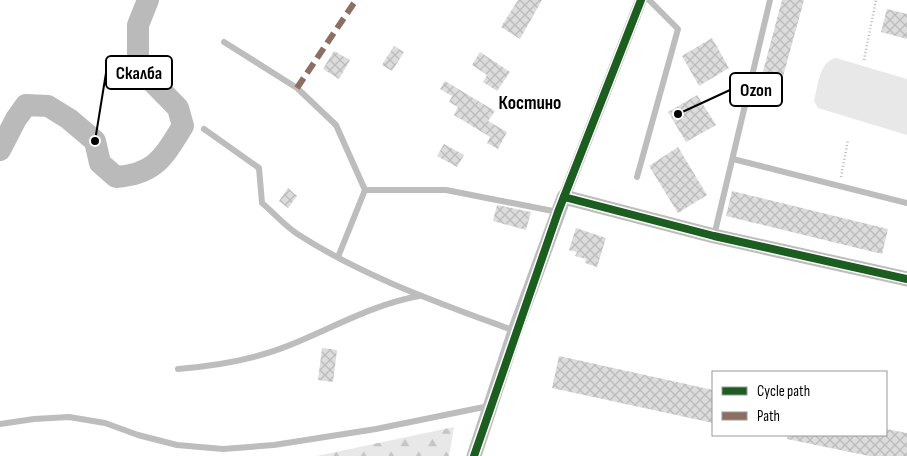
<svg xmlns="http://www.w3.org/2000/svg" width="907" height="456" viewBox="0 0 907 456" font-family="'Sofia Sans Condensed',sans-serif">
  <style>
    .forest { fill: url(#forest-firs) }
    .pitch { fill: #e8e8e8 }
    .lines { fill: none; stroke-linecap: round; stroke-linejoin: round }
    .river { stroke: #bababa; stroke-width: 22 }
    .building { fill: url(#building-cross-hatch) }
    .path { stroke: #b8b8b8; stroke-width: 2.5; stroke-dasharray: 1 2.5; stroke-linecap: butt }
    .service { stroke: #bdbdbd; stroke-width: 6 }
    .minor { stroke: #bdbdbd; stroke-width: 12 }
    .tertiary { stroke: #bdbdbd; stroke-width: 15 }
    .quiet { stroke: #8d6e63; stroke-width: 6; stroke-dasharray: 12 6; stroke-linecap: butt }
    .cycleway-casing { stroke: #fff; stroke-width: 11 }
    .cycleway { stroke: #1b5e20; stroke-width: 8 }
    .labels { text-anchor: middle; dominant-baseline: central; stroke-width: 4; stroke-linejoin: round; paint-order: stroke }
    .quarter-label { font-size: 19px; font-weight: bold; fill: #000; stroke: #fff }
    .leader { fill: none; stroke: #000; stroke-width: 2 }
    .callout-dot { fill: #000; stroke: #fff; stroke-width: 2 }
    .callout { fill: #fff; stroke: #000; stroke-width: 2 }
    .callout-label { font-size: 18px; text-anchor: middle; font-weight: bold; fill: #000 }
  </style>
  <defs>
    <pattern id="forest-firs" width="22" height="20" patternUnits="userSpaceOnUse" patternTransform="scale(1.25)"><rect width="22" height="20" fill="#e8e8e8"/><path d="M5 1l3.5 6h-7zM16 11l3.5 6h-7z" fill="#c5c5c5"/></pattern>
    <pattern id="building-cross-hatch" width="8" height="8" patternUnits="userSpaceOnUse" patternTransform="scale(1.25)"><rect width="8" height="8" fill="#dcdcdc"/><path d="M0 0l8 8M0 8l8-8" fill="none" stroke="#bbb"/></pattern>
  </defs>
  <rect width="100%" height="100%" fill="#fff"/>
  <!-- forest -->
  <path class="forest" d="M454,427L449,456H317Z"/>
  <!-- pitch -->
  <path class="pitch" d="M836,58L907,79V135L818,108L814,101C818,87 819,61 836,58Z"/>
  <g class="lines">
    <!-- river -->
    <path class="river" d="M0,150L16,119L26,105L48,106L69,119L95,141L100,163L116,177C155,174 163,158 183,126L178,108L138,67V25L148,0"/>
  </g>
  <!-- building -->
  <g class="building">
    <path d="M518,0H542L520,39L501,27Z"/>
    <path d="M782,0H804L781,84L761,79Z"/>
    <path d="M887,9L907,14V39L881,32Z"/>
    <path d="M712,38L729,68L699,86L682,56Z"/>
    <path d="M394,46L404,52L392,71L382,65Z"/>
    <path d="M334,51L350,60L339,79L323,69Z"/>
    <path d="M480,52L510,72L497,91L483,82L487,75L472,65Z"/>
    <path d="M445,81L495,111L488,121L507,132L498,149L487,143L490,137L454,115L458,107L449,102L452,96L440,89Z"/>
    <path d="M697,95L716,125L686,142L668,112Z"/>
    <path d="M444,144L464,155L457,167L437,156Z"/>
    <path d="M678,147L707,195L678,213L649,166Z"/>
    <path d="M288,188L297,196L288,208L279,201Z"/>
    <path d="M732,191L888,229L882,254L726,216Z"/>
    <path d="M497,205L531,212L526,230L493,221Z"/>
    <path d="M576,228L606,238L597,267L585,263L586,259L575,256L577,252L569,250Z"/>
    <path d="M322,348L337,350L333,382L318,380Z"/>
    <path d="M559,356L713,390V423L552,388Z"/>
    <path d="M886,429L907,433V456H869L787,439L788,435H886Z"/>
  </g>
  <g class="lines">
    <!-- path -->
    <g class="path">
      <path d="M864,60L876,0"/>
      <path d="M841,177L848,140"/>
    </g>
    <!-- service -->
    <g class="service">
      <path d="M224,42L297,88L336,125L365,190H446L558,212"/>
      <path d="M204,129L259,168L262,203C274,213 286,227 299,235C366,278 442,304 515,331"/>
      <path d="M733,159L907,203"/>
      <path d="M637,177L678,29L649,0"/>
      <path d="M714,236L770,0"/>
      <path d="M338,257L365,190"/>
      <path d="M178,369C216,366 254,360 290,345C332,328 374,304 419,296"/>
      <path d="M0,424L34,419L69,417L105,423L138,435L177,445L223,449L274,445L376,429L489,406"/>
    </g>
    <!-- minor -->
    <path class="minor" d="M564,197L641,0"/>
    <!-- tertiary -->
    <path class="tertiary" d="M474,456L515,331L564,197L714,236L907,279"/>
    <!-- quiet -->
    <path class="quiet" d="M297,88L356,0"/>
    <defs>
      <g id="cycleway">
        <path d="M564,197L714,236L907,279"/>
        <path d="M474,456L558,212L641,0"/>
      </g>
    </defs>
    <!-- cycleway casing -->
    <use href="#cycleway" class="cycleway-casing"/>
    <!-- cycleway -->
    <use href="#cycleway" class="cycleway"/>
  </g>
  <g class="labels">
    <!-- quarter labels -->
    <g class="quarter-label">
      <text x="530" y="103">Костино</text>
    </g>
  </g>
  <!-- callouts -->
  <path class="leader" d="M95 141L106 73M678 114L730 90"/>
  <g class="callout-dot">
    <circle cx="95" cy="141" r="5"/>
    <circle cx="678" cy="114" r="5"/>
  </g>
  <g class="callout">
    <rect x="106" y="56" width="66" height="33" rx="5"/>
    <rect x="730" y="73" width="52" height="33" rx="5"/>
  </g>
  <g class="callout-label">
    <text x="139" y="79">Скалба</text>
    <text x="756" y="96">Ozon</text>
  </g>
  <!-- legend -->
  <rect x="712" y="371" width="175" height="65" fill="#ffffff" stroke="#999999"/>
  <rect x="722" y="387" width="25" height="8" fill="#1b5e20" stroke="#999999"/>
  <text x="757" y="396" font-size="15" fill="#000000">Cycle path</text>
  <rect x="722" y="412" width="25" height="8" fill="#8d6e63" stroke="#999999"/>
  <text x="757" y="421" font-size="15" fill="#000000">Path</text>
</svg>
